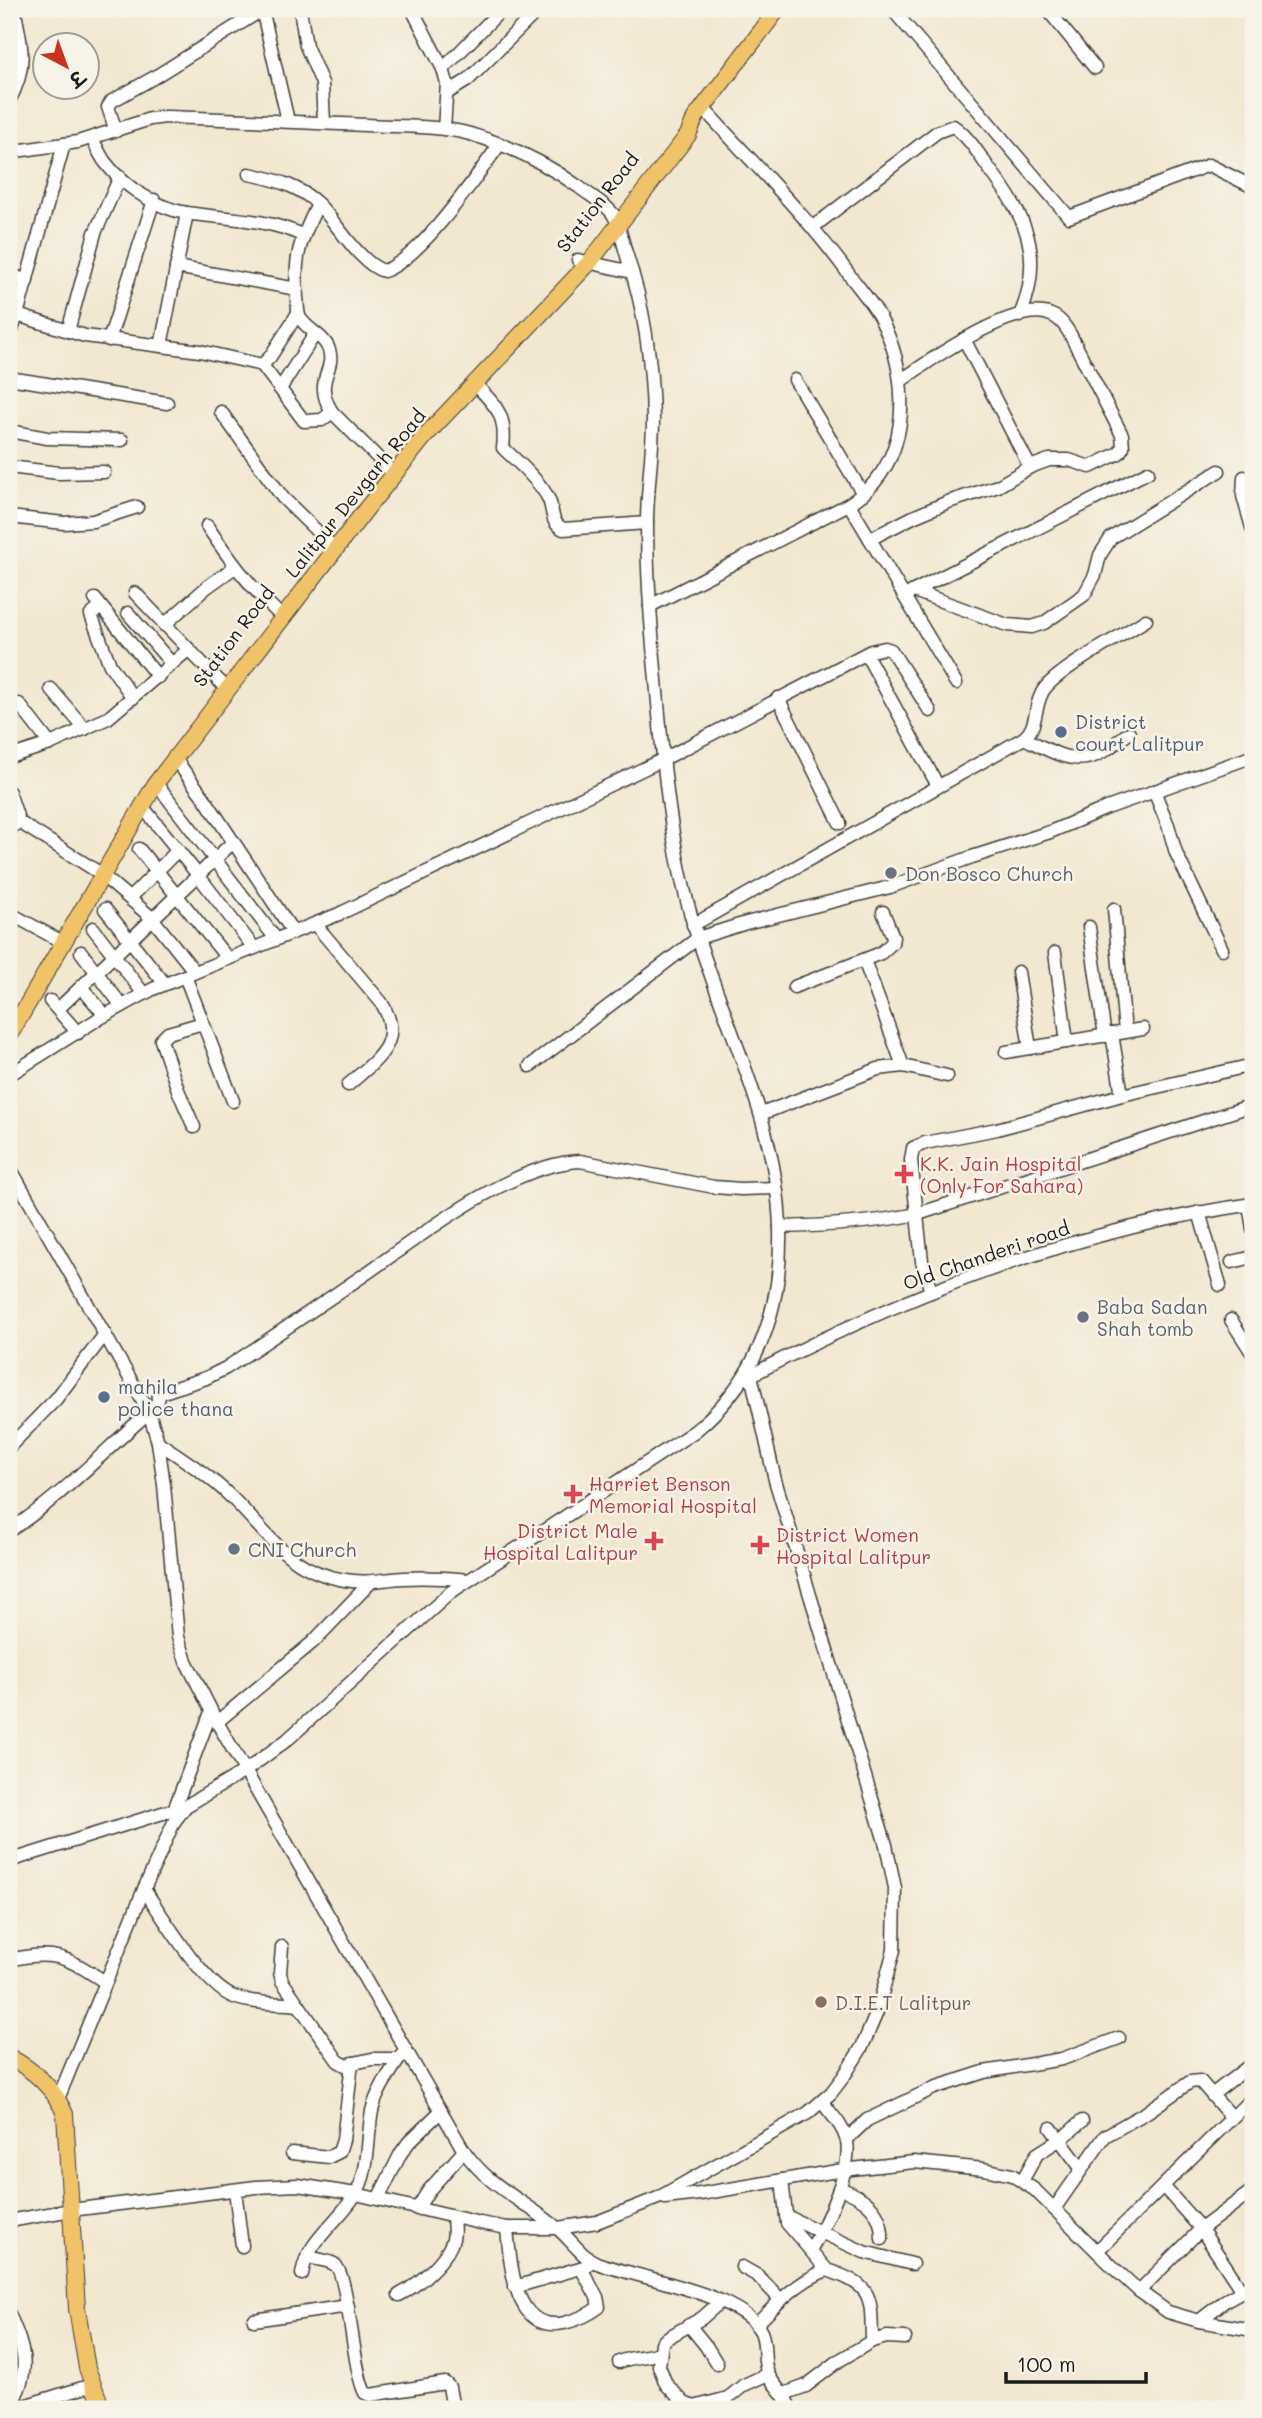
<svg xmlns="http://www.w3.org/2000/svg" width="1262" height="2418" viewBox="0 0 1262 2418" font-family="Mali,'Playpen Sans Deva',sans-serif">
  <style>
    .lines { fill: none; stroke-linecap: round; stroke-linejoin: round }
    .minor-casing { stroke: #3c3a37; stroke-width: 15 }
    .major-casing { stroke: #3c3a37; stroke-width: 18 }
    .minor { stroke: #fff; stroke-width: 12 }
    .major { stroke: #f0c369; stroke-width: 16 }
    .service-dot { fill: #5c6f8a; stroke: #f7f3e8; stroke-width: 2.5 }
    .worship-dot { fill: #6b7280; stroke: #f7f3e8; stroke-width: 2.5 }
    .health-dot { fill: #e0444e; stroke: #f7f3e8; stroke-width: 2.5 }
    .education-dot { fill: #8d6e63; stroke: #f7f3e8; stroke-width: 2.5 }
    .labels { text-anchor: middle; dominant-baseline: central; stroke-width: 5; stroke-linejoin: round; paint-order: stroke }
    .street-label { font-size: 19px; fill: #1c1c1c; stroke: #f7f3e8 }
    .service-label { font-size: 19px; fill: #4e5e75; stroke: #f7f3e8; text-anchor: start }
    .worship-label { font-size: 19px; fill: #5b616d; stroke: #f7f3e8; text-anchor: start }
    .health-label { font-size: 19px; fill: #be3a42; stroke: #f7f3e8; text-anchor: start }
    .education-label { font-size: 19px; fill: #785e54; stroke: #f7f3e8; text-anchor: start }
  </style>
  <rect width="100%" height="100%" fill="#f7f3e8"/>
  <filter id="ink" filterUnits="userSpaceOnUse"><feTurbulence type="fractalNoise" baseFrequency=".0143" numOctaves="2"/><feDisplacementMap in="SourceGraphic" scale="14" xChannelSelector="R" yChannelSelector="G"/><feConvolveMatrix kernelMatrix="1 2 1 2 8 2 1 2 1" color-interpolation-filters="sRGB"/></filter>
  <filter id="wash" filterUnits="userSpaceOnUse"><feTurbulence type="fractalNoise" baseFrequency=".00686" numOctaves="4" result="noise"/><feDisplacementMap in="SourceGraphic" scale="28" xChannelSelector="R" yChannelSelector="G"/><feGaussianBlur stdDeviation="1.57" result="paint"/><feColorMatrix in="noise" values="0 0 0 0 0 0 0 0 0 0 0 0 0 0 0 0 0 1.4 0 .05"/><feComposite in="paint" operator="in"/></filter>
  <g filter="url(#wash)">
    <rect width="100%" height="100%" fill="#f2e7d0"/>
  </g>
  <g filter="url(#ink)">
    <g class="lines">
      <defs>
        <g id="minor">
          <path d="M262,9L288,121"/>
          <path d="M300,9L306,46L322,83L324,123"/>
          <path d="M412,9L443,69L447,83L444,129"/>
          <path d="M892,9L1069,217L1209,165L1253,187"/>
          <path d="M1047,9L1095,68"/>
          <path d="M443,69L502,9"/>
          <path d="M447,93L468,80L539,9"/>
          <path d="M9,101C28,67 22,45 14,9"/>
          <path d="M116,131L108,107L112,101L153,78L262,10"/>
          <path d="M92,138C96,146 100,155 105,162C123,186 157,208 186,213C226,219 265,218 302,235"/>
          <path d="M9,152L78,142L150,119L165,117C232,119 299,122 366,125C400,127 436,125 470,134C508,145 547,164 579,187C589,195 606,204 613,214C620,225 623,244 627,256C645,309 652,363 653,419C653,453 647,488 647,523C647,575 651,628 656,680C663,763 670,849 695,929C726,1028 778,1125 780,1230C782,1310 757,1380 695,1431L451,1592L287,1740L245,1771L186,1806L174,1822L144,1889L58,2099"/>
          <path d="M249,174C274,179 300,186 319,205C336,222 361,265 384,271C421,258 475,178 500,144"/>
          <path d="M318,204C300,241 294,255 297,297C298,304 297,312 300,318C307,330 325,336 329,350C336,371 312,380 332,412L389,469"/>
          <path d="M813,227L937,132L953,126C968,136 978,153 988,167C1026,216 1045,255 1020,316"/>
          <path d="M578,260L632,272"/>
          <path d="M176,267L297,289"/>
          <path d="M9,274L27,281"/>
          <path d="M17,315L85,336L200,351L262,365L270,357L298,313"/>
          <path d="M68,331L95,233L120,177"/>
          <path d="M9,338L17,315L64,144"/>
          <path d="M964,339L1030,467"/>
          <path d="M109,340L154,200"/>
          <path d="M161,346L187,213"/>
          <path d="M262,365L304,421L322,420L332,412"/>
          <path d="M9,378L167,403"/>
          <path d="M795,380L863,494"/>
          <path d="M475,384C496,406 507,415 503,448C516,460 543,484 549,500C554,512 550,522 563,529L647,523"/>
          <path d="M280,389L315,334"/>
          <path d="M221,412L283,498L330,544"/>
          <path d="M9,431L47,438L122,440"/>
          <path d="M9,467L59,473L104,472"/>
          <path d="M1253,481L1244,477L1243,496L1253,531"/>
          <path d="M849,504L956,683"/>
          <path d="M9,517L64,523L93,521L137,507"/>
          <path d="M207,526C228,557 249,586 277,612"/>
          <path d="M870,539L913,517L948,502L998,486L1030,467L1049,460H1069L1090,467L1119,453L1123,447L1122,435L1070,334C1065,326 1060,318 1051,315C1017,299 930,360 902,380"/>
          <path d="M914,591L1007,625L1032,627L1044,623L1084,595L1095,575L1100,555L1111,538L1219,471"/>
          <path d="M135,593L222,684"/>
          <path d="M904,596L1148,472"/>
          <path d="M95,599L158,677"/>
          <path d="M650,606L849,504C858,498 867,491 874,483C913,437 906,366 879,316C871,301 858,287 848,273C805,214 752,162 703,108"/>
          <path d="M101,607L91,615L110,665L133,698"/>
          <path d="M128,613L172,664"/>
          <path d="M164,625L207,587L235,567"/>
          <path d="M866,654L938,786"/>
          <path d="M51,689L85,729"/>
          <path d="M778,698L840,823"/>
          <path d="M19,704L50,744"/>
          <path d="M1024,738C1041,746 1066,762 1086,758C1101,756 1116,742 1129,733"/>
          <path d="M9,757L50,744L108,718L188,650"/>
          <path d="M175,759L205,799L293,932"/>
          <path d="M156,783L276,939"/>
          <path d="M1154,791L1168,825L1176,853L1222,949"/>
          <path d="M9,792L19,822L9,829"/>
          <path d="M142,806L198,875L254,948"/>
          <path d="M19,822L95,870"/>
          <path d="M139,849L228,959"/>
          <path d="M102,875L152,918L195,972"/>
          <path d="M130,898L178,850"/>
          <path d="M105,909L165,984"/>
          <path d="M1114,909L1125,1032"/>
          <path d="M9,913L57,939"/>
          <path d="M315,924L381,1002C406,1042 376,1060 348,1085"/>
          <path d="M693,925L1024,738C1039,726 1033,703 1045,688C1064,666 1120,637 1146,620"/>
          <path d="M1089,927L1105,1036"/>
          <path d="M93,928L144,994"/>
          <path d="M81,952L122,1006"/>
          <path d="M1055,953L1067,1042"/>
          <path d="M864,960L903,1066"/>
          <path d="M1018,972L1030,1048"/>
          <path d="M185,976L233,1101"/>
          <path d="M81,987L105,1015"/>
          <path d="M794,987L881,953L892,943L893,937L883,912"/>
          <path d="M50,1001L78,1033"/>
          <path d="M58,1009L233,842"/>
          <path d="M1112,1034L1122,1095"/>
          <path d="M1006,1052L1143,1029"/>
          <path d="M530,1066L698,938L746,923L890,887L969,858L1050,832L1107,808L1251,757"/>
          <path d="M9,1075L95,1021L153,989L339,914L662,760L871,651L885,648L891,650L930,711"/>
          <path d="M761,1114L878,1069L903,1066L947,1076"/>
          <path d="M194,1127L178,1090L161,1040L168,1033L203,1023"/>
          <path d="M9,1166L149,1412L158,1442L164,1485L178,1637L186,1661L217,1722L464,2151C491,2189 524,2200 557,2228C571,2239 581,2257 597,2263C635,2277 743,2294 761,2332C767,2345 762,2361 768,2374C774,2387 786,2394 790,2409"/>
          <path d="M1249,1204L1253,1229"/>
          <path d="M1199,1212L1220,1285"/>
          <path d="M780,1227C827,1226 872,1223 918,1214L1253,1105"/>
          <path d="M1232,1262L1253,1257"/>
          <path d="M931,1292L922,1261L911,1160L913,1148L925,1143L997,1129L1122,1095L1253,1065"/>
          <path d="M1231,1320L1253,1354"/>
          <path d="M744,1379C902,1295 1076,1229 1253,1204"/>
          <path d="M158,1442C183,1459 209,1475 231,1497C269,1534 288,1571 345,1580C368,1584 382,1579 404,1578C426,1577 447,1578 468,1580"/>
          <path d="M9,1447L56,1399L105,1334"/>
          <path d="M9,1531C60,1498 103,1452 149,1412L157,1403L160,1393L206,1378L226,1368C272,1338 318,1306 364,1275C420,1236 511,1164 580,1161L714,1187L741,1189L776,1188"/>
          <path d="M217,1722L313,1642L370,1583"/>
          <path d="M174,1810L211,1712"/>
          <path d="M9,1861L185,1806"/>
          <path d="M144,1889C163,1917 204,1986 234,1997C254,2004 278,2003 299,2005"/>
          <path d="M282,1947L280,1973L282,1981L338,2061L345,2065L372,2059H399"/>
          <path d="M9,1960C54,1949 67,1957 105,1982"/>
          <path d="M1213,2094L1253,2063"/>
          <path d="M1051,2128L1081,2168"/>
          <path d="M847,2139L867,2120L934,2088L984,2072L1062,2059L1119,2038"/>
          <path d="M292,2153L329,2157L339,2152L343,2140L352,2063"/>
          <path d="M782,2180L787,2223L827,2270"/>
          <path d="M1022,2181L1037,2154L1064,2137L1082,2121"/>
          <path d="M1163,2186L1201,2229L1242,2291"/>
          <path d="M839,2188C864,2197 883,2210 882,2239"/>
          <path d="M235,2190L242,2246"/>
          <path d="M665,2198L700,2194L843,2170L914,2162L984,2169L1012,2175L1035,2190L1116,2270L1139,2291L1168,2312L1199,2321L1253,2330"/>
          <path d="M378,2199L401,2153L409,2142L441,2111"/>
          <path d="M417,2209L429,2190L464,2151"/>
          <path d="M1054,2209L1105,2136L1147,2112L1190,2082L1200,2081L1231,2117"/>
          <path d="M786,2216L864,2252L912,2264"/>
          <path d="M9,2221L71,2210L256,2187L298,2185L356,2194L480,2223L507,2228H558L597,2222L658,2198L808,2113L831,2093L844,2076L862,2047L877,2012L894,1950L895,1888L886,1845L775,1480L751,1375"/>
          <path d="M507,2228C510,2260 513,2334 564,2323C576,2320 589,2315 599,2307L597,2297L581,2268"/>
          <path d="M810,2250C824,2229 855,2163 846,2138C842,2124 830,2113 822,2102"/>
          <path d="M1097,2251L1253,2097"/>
          <path d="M307,2257C315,2259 327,2260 334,2264C349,2273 352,2369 365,2393L371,2395L445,2383L449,2387L453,2409"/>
          <path d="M742,2267L758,2276L781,2300"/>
          <path d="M302,2274C307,2241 338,2222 355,2195C370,2173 367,2136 372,2111C377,2089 393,2069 405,2050"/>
          <path d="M515,2287L587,2266"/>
          <path d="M1139,2291L1201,2229L1253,2190"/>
          <path d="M399,2295C417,2286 448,2259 453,2239C455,2232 453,2224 453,2217"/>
          <path d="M720,2302L702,2318L667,2338L662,2343L659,2366L666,2384L684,2403L694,2407L728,2398L744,2385L768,2374"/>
          <path d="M9,2314C25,2351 32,2372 9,2407"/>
          <path d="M254,2320L348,2306"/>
          <path d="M1199,2321L1226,2300L1253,2285"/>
          <path d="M689,2325L706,2346L717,2364"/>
          <path d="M756,2325C777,2303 798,2281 827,2270C874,2286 871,2296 872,2341"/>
          <path d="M619,2362C632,2356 645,2358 659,2353"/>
          <path d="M784,2394L806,2386L840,2360L872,2341L887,2337L905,2338"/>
          <path d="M14,2409L92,2385"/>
          <path d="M911,2409L916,2407"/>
        </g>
        <g id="major">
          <path d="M9,1036L156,783L367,508L425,436L589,263L688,135L695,118L778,9"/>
          <path d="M9,2057C34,2070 54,2088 65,2114L77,2309L87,2368L102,2409"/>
        </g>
      </defs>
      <!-- minor casing -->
      <use href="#minor" class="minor-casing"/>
      <!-- major casing -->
      <use href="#major" class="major-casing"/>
      <!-- minor -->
      <use href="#minor" class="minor"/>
      <!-- major -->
      <use href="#major" class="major"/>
    </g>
  </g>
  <!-- markers -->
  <g class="service-dot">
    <circle cx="1061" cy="732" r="7"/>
    <circle cx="104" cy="1397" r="7"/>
  </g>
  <g class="worship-dot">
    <circle cx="891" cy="873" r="7"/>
    <circle cx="1083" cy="1317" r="7"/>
    <circle cx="234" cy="1549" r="7"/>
  </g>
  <g class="health-dot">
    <path d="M900.5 1163.5h7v7h7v7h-7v7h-7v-7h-7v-7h7z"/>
    <path d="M569.5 1483.5h7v7h7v7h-7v7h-7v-7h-7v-7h7z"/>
    <path d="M650.5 1530.5h7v7h7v7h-7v7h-7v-7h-7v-7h7z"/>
    <path d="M756.5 1534.5h7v7h7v7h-7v7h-7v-7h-7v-7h7z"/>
  </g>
  <circle class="education-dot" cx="821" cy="2002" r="7"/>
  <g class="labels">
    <!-- street labels -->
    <g class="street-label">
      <text transform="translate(597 202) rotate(-52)">Station Road</text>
      <text transform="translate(355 493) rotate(-51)">Lalitpur Devgarh Road</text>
      <text transform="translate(233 636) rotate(-53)">Station Road</text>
      <text transform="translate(986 1255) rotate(-19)">Old Chanderi road</text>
    </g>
    <!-- service labels -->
    <g class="service-label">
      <text x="1075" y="721">District<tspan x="1075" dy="22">court Lalitpur</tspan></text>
      <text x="118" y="1386">mahila<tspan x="118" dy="22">police thana</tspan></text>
    </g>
    <!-- worship labels -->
    <g class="worship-label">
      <text x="905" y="873">Don Bosco Church</text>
      <text x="1097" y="1306">Baba Sadan<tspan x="1097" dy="22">Shah tomb</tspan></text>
      <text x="248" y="1549">CNI Church</text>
    </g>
    <!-- health labels -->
    <g class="health-label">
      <text x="920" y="1163">K.K. Jain Hospital<tspan x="920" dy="22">(Only For Sahara)</tspan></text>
      <text x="589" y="1483">Harriet Benson<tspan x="589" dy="22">Memorial Hospital</tspan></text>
      <text x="638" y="1530" text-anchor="end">District Male<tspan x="638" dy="22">Hospital Lalitpur</tspan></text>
      <text x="776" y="1534">District Women<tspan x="776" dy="22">Hospital Lalitpur</tspan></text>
    </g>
    <!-- education labels -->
    <g class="education-label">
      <text x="835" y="2002">D.I.E.T Lalitpur</text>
    </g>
  </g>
  <!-- margin -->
  <rect width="1262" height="2418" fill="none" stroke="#f7f3e8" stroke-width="35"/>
  <!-- north arrow -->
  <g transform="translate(66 66) rotate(139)"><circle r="33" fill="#f7f3e8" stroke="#9f9d96" stroke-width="2"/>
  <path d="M0-5L12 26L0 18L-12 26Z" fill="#c8321e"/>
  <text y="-10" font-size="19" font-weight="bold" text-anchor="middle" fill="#1c1c1c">उ</text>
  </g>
  <!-- scale -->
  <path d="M1006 2372v10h140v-10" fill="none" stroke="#1c1c1c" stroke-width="3.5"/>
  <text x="1017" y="2372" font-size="21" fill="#1c1c1c" stroke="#f7f3e8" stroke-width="5" paint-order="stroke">100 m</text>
</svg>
